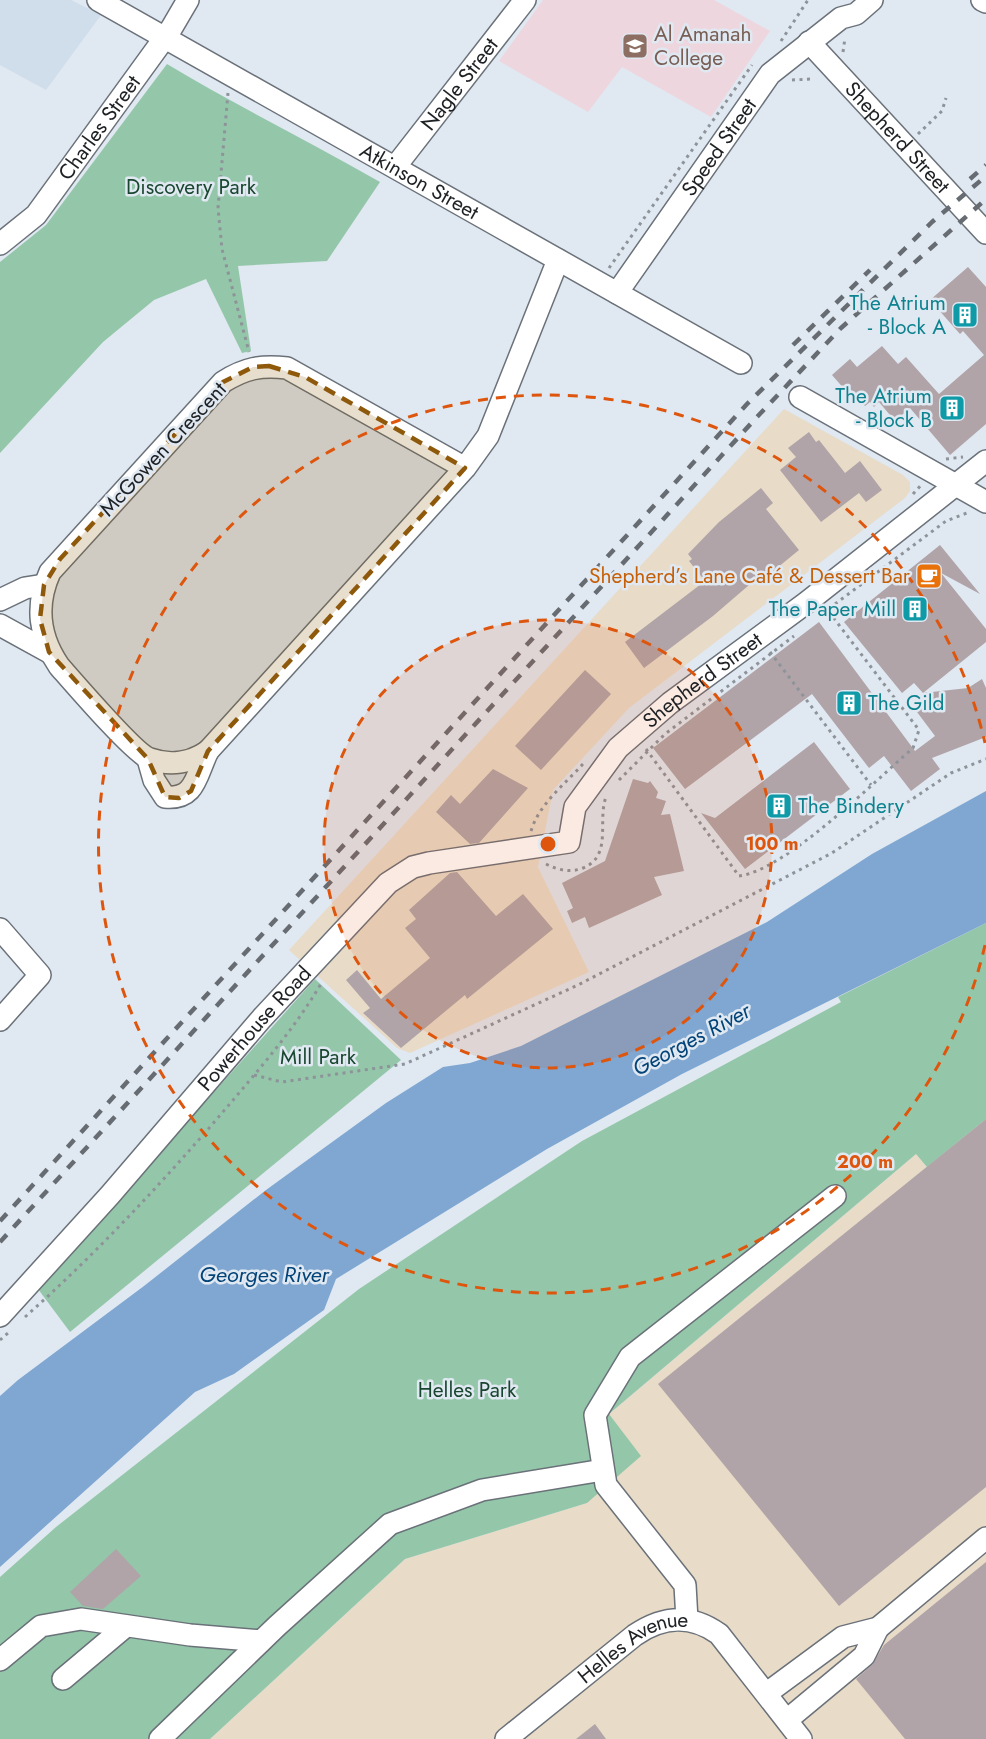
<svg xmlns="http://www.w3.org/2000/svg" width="986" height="1739" viewBox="0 0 986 1739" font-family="Jost,sans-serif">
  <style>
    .built { fill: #d0deec }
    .industrial { fill: #e8dbc8 }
    .education { fill: #eed6df }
    .green { fill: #94c7a9 }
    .water { fill: #7fa7d2 }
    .building { fill: #b0a4a8 }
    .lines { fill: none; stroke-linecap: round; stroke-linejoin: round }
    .minor-casing { stroke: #6a7179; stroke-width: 24 }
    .path { stroke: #8d9399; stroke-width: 3; stroke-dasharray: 3 4.5; stroke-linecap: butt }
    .minor { stroke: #fff; stroke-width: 21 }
    .rail { stroke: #676c72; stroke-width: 4.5; stroke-dasharray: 10 10; stroke-linecap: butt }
    .marked { fill: #8e590b; fill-opacity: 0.2; stroke: #8e590b; stroke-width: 4.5; stroke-dasharray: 12 8; stroke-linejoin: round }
    .ring { fill: none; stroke: #de560d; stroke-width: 3; stroke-dasharray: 10 8 }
    .labels { text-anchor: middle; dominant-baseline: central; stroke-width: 5; stroke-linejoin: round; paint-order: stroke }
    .education-label { font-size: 21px; fill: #785e54; stroke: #e0e8f1; text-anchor: start }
    .street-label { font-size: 21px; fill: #1e2124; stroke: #e0e8f1 }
    .park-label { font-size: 21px; fill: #19462f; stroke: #e0e8f1 }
    .culture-label { font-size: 21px; fill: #0d838f; stroke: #e0e8f1; text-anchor: end }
    .food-label { font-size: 21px; fill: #c56008; stroke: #e0e8f1; text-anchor: end }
    .water-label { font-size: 22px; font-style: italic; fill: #024378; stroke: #e0e8f1 }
    .centre { fill: #de560d; stroke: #e0e8f1; stroke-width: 3 }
    .ring-label { font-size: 18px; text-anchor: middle; font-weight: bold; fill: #de560d; stroke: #e0e8f1; stroke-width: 5; stroke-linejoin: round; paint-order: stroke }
  </style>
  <rect width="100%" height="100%" fill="#e0e8f1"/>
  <!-- built -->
  <path class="built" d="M0,0H71L101,15L46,90L0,65Z"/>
  <!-- industrial -->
  <g class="industrial">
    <path d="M784,409L903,475L910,482V491L905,498L629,708L553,790L538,867L589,972L410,1053L397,1048L289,950Z"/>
    <path d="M986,1119V1739H210L405,1559L587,1503L608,1415L916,1154L927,1166Z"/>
  </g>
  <!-- education -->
  <path class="education" d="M543,0H714L770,31L711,117L622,67L588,112L499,61Z"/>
  <!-- green -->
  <g class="green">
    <path d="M167,64C237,106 310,142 380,182L327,261L238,266L251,351L242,353L206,279L154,300L103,342L0,453V262L46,225Z"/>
    <path d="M986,923V1119L927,1167L916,1154L609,1414L641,1456L587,1503L405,1559L210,1739H0V1577L56,1527L359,1289L582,1141L841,1002L838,997Z"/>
    <path d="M315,979L401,1060L70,1332L38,1289Z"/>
  </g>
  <!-- water -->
  <path class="water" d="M986,791V923L682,1074L547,1149L336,1279L324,1310L234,1374L195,1392L0,1567V1396L18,1380L144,1286L266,1190L386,1103L443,1067L470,1063L521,1046L767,922L872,854Z"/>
  <!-- building -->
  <g class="building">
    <path d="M968,267L986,287V424L950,455L910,408L895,421L879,402L874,407L870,402L865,406L849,388L846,391L832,375L850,359L857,367L882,346L898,364L906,357L939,394L984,355L963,331L960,334L930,300Z"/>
    <path d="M809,432L816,442L819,440L845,473L860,461L882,490L866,502L859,493L821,522L780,470L796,457L788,448Z"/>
    <path d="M761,488L773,503L766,509L799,550L766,577L763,573L713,616L644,668L625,642L705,581L689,561L692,559L688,554L719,522Z"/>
    <path d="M940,545L980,594L941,573L986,629V642L923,693L914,683L902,693L844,622Z"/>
    <path d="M819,622L915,751L935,736L917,712L930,702L923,693L968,688L982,679L986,688V737L932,758L940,769L911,791L884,756L869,768L812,694L685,789L653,748Z"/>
    <path d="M585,670L611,694L541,770L515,746Z"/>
    <path d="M814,742L850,789L745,869L701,813L715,818Z"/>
    <path d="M493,769L528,788L479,843L470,844L436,812L451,795L460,804Z"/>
    <path d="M633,779L648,783L650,781L658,792L656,798L666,801L661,815L670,814L684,871L654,877L662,895L589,928L585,917L572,923L567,911L573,908L562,883L605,861Z"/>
    <path d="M457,872L496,916L523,894L553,929L467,999L465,995L401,1048L363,1013L370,1008L346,980L357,970L381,999L430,958L405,928L416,919L409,910L450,873Z"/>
    <path d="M986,1119V1487L839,1606L658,1384Z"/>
    <path d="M116,1549L141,1576L103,1609L83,1606L70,1592Z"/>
    <path d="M986,1562V1739H905L856,1679L872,1665L884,1645Z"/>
    <path d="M595,1724L606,1739H576Z"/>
  </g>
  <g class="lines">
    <defs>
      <g id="minor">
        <path id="s1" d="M98,0L741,363"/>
        <path d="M982,0L986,2"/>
        <path id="s2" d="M809,42L986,233"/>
        <path id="s3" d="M395,167L525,0"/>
        <path id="s4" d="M0,244L36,215L171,29L188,0"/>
        <path id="s5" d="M617,293L770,74L841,18L856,14L872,0"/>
        <path d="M800,397L986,502"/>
        <path d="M465,468L287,368C261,365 245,368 223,382L50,572C35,605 39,637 59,666C74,683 135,754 150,759C170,766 191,763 208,751L465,468L488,436L558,260"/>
        <path d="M0,600L25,588L44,585"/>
        <path d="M0,625L49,652"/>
        <path d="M148,759L154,780L165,797C196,800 196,775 208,751"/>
        <path d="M0,929L40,975L0,1020"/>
        <path id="s6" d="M0,1316L110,1195L262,1018L388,883L413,867L429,863L569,842L575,807L618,748L670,703L806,603L986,461"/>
        <path d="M687,1620L685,1585L606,1485L595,1415L630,1357L835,1196"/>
        <path d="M0,1660L41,1626L81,1619L190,1635L261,1641"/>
        <path d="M63,1679L126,1626"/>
        <path d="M767,1693L843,1637L878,1628L986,1538"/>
        <path d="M787,1720L864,1656L878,1628"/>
        <path d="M160,1739L277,1626L390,1524L482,1490L603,1470"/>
        <path id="s7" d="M506,1739L635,1635C663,1616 691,1614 719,1634L801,1739"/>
      </g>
    </defs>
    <!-- minor casing -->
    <use href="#minor" class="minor-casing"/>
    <!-- path -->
    <g class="path">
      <path d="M781,41L808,0"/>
      <path d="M843,52L845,38"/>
      <path d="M792,80L812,79"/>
      <path d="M228,93L218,208L222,249L249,352"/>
      <path d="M918,134L942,111L946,98"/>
      <path d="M609,268L752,65"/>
      <path d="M946,459L963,457"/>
      <path d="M913,494L922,484"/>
      <path d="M835,604L946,521L967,513"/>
      <path d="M770,652L871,785"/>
      <path d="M646,749L739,876C786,870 875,781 913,748L919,730L826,608"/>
      <path d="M619,780L665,734L794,636"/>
      <path d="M531,831C539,804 565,784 583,764"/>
      <path d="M546,864C558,870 570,873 583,868C613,856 597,821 606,797"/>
      <path d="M254,1075L282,1082L405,1064L578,985L832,853L951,773L986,759"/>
      <path d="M25,1317C98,1252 164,1181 228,1106C261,1067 296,1027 322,982"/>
      <path d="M0,1340L9,1332"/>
    </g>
    <!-- minor -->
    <use href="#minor" class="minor"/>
    <!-- rail -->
    <g class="rail">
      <path d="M970,179L986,165"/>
      <path d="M793,345L870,270"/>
      <path d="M0,1221L747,404L932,222L986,176"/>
      <path d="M0,1242L757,417L841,328L986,199"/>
    </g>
  </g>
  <!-- marked area -->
  <path class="marked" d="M269,366L305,377L465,468L208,751L191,791L179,798L165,797L148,759L49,652L40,619L44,585L60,559L223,382L253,367Z"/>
  <!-- distance rings -->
  <circle cx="548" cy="844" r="224" fill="#de560d" fill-opacity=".12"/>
  <g class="ring">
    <circle cx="548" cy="844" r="224"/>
    <path d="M985 945A449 449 0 1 1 985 743"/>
  </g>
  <!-- icons -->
  <defs>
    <symbol id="school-square" viewBox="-11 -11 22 22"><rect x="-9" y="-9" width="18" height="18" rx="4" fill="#8d6e63" stroke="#e0e8f1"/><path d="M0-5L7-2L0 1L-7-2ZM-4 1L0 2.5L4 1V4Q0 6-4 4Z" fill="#fff"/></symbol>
    <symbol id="building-square" viewBox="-11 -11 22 22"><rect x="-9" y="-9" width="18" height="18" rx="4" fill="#0f9aa8" stroke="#e0e8f1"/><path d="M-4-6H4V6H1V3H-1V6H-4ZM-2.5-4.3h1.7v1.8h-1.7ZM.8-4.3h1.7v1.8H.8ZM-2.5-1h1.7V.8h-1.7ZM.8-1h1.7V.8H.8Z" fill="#fff"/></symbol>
    <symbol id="cafe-square" viewBox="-11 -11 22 22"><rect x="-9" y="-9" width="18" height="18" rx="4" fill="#e8710a" stroke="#e0e8f1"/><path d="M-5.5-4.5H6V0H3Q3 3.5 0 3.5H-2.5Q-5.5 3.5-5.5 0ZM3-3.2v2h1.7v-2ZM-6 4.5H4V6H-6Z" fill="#fff"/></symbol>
  </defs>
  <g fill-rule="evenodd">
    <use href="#school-square" x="620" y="31" width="30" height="30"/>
    <use href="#building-square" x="950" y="300" width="30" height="30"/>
    <use href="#building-square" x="937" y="393" width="30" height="30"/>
    <use href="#cafe-square" x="914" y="561" width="30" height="30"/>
    <use href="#building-square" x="900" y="594" width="30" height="30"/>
    <use href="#building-square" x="834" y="688" width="30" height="30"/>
    <use href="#building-square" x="764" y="791" width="30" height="30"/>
  </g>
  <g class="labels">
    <!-- education labels -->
    <g class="education-label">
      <text x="654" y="34">Al Amanah<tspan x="654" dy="24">College</tspan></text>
    </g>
    <!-- street labels -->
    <g class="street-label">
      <text stroke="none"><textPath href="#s3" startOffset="105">Nagle Street</textPath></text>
      <text stroke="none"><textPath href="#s4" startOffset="154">Charles Street</textPath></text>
      <text stroke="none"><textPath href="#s2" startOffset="130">Shepherd Street</textPath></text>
      <text stroke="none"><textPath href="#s5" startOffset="178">Speed Street</textPath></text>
      <text stroke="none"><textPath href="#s1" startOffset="369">Atkinson Street</textPath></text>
      <text transform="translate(163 449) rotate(-47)">McGowen Crescent</text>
      <text stroke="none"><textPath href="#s6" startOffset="986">Shepherd Street</textPath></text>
      <text stroke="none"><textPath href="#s6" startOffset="384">Powerhouse Road</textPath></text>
      <text stroke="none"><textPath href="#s7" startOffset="159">Helles Avenue</textPath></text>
    </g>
    <!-- park labels -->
    <g class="park-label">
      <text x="191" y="187">Discovery Park</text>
      <text x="318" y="1057">Mill Park</text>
      <text x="467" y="1390">Helles Park</text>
    </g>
    <!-- culture labels -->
    <g class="culture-label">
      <text x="946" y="303">The Atrium<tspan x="946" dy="24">- Block A</tspan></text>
      <text x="932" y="396">The Atrium<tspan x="932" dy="24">- Block B</tspan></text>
      <text x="896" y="609">The Paper Mill</text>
      <text x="868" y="703" text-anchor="start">The Gild</text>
      <text x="798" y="806" text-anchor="start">The Bindery</text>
    </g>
    <!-- food labels -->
    <g class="food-label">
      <text x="910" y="576">Shepherd’s Lane Café &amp; Dessert Bar</text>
    </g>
    <!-- water labels -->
    <g class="water-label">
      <text transform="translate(691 1039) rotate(-28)">Georges River</text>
      <text x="264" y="1274">Georges River</text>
    </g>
  </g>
  <circle cx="548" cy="844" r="9" class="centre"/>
  <g class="ring-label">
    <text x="772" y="850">100 m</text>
    <text x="865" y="1168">200 m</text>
  </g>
</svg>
